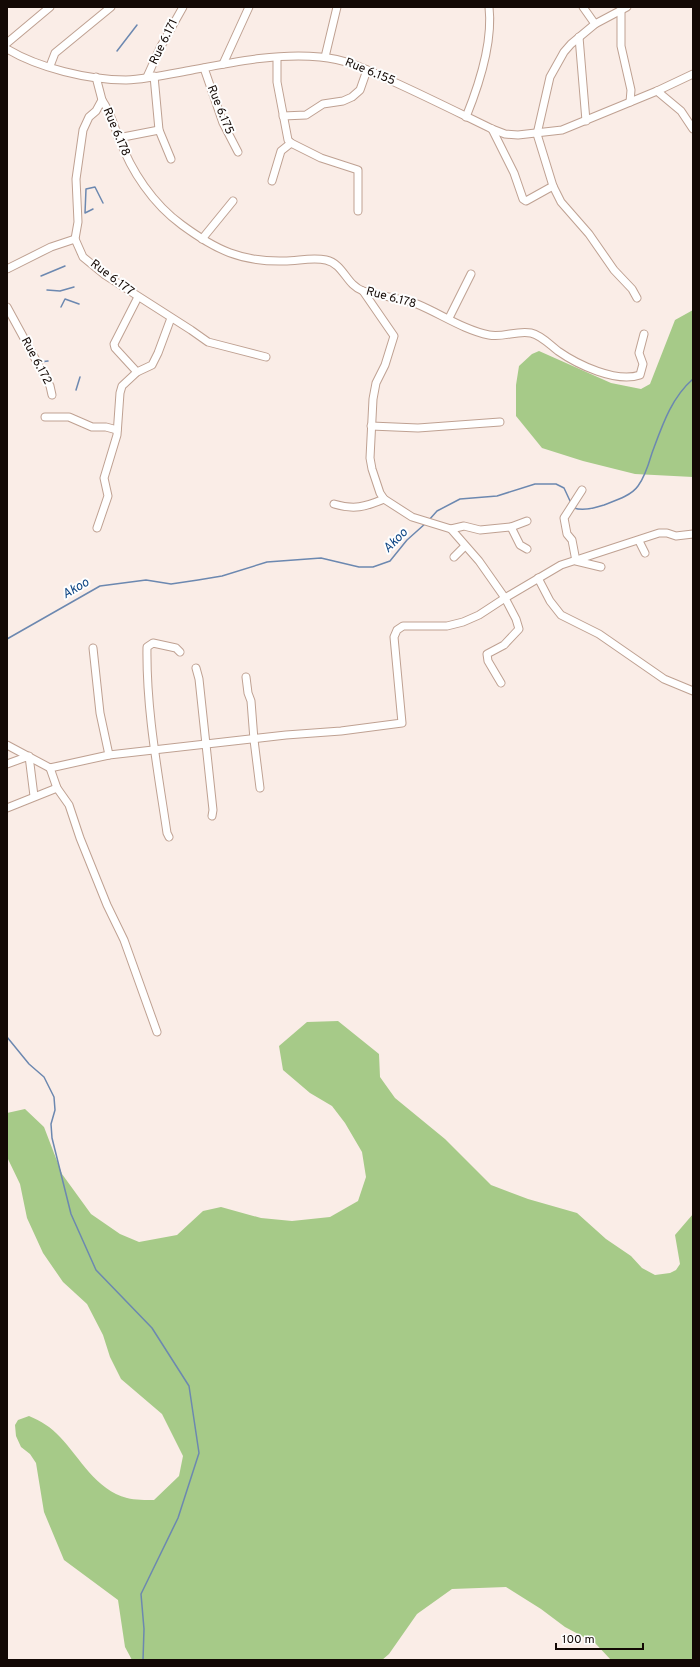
<svg xmlns="http://www.w3.org/2000/svg" width="700" height="1667" viewBox="0 0 700 1667" font-family="Overpass,sans-serif">
  <style>
    .green { fill: #a6ca88 }
    .lines { fill: none; stroke-linecap: round; stroke-linejoin: round }
    .stream { stroke: #6c88b0; stroke-width: 1.5 }
    .minor-casing { stroke: #bfa192; stroke-width: 9 }
    .minor { stroke: #fff; stroke-width: 7 }
    .labels { text-anchor: middle; dominant-baseline: central; stroke-width: 4; stroke-linejoin: round; paint-order: stroke }
    .street-label { font-size: 12px; fill: #130905; stroke: #fefefe }
    .water-label { font-size: 13px; font-style: italic; fill: #0d4584; stroke: #fefefe }
  </style>
  <rect width="100%" height="100%" fill="#faede7"/>
  <!-- green -->
  <g class="green">
    <path d="M693,310V477L635,474L583,461L542,448L516,416V385L519,366L532,354L539,351L611,383L641,389L650,384L675,320Z"/>
    <path d="M338,1021L379,1054L380,1077L395,1098L445,1139L491,1185L528,1199L577,1213L606,1239L631,1256L642,1268L655,1275L670,1273L676,1270L680,1264L675,1235L693,1214V1660H611L595,1643L565,1627L541,1609L506,1587L452,1589L417,1614L389,1654L382,1660H132L125,1647L118,1600L64,1560L44,1512L36,1463L30,1454L21,1447L16,1436L15,1425L18,1420L29,1416C41,1421 51,1427 60,1437C80,1458 96,1490 127,1498C135,1500 146,1500 154,1500L179,1476L183,1456L162,1414L121,1379L110,1357L103,1335L87,1304L63,1282L43,1253L27,1218L20,1184L7,1157V1113L25,1109L44,1127L62,1174L91,1214L120,1234L139,1242L177,1235L203,1211L221,1207L261,1218L292,1221L330,1217L358,1201L366,1177L362,1152L345,1123L332,1106L310,1093L283,1070L279,1046L307,1022Z"/>
  </g>
  <g class="lines">
    <!-- stream -->
    <g class="stream">
      <path d="M117,51L137,25"/>
      <path d="M93,209L85,213L86,189L95,187L103,203"/>
      <path d="M41,276L65,266"/>
      <path d="M47,290L60,291L74,287"/>
      <path d="M61,307L65,299L79,304"/>
      <path d="M40,362L48,361"/>
      <path d="M76,390L80,377"/>
      <path d="M574,508C583,511 595,508 604,505C614,501 631,496 638,486C645,477 649,463 652,453C662,426 671,398 693,379"/>
      <path d="M429,520L437,511L460,499L497,496L535,484H556L564,488L571,503"/>
      <path d="M7,639L100,586L146,580L171,584L198,580L222,576L267,562L321,558L359,567H373L390,561L407,540L426,523"/>
      <path d="M7,1037L29,1064L44,1077L54,1097L55,1110L51,1124L52,1138L71,1214L96,1270L152,1328L189,1386L199,1453L178,1518L141,1594L144,1629L143,1660"/>
    </g>
    <defs>
      <g id="minor">
        <path d="M583,7L595,24"/>
        <path d="M627,7L595,24L571,44L564,52L550,77L537,134L553,186L561,202L589,234L614,270L632,289L637,298"/>
        <path d="M621,9V46L631,90L630,102"/>
        <path d="M579,37L586,121"/>
        <path d="M7,43L50,7"/>
        <path d="M7,49C39,68 88,80 126,80C148,79 170,74 192,70C234,62 277,53 320,57C347,59 370,71 394,82C427,97 459,113 492,129L505,134L518,135L562,130L657,91L693,74"/>
        <path d="M325,57L337,7"/>
        <path d="M277,58V82L288,140L291,143L321,158L358,170V211"/>
        <path d="M223,64L249,7"/>
        <path d="M50,66L55,53L111,7"/>
        <path d="M204,68L223,123L238,152"/>
        <path d="M154,76L159,130L171,159"/>
        <path d="M96,77L102,100L96,111L89,117L83,130L76,179L78,222L75,239L83,257L105,275L191,330L208,342L266,357"/>
        <path d="M147,77L160,48L183,7"/>
        <path d="M657,91L681,111L693,129"/>
        <path d="M102,100C111,113 113,124 119,138C131,171 153,204 182,225C216,250 241,262 284,261C298,261 312,257 326,260C344,264 346,285 363,291C381,296 399,298 417,304C441,314 464,330 489,335C503,338 517,330 531,333C541,335 550,345 558,351C578,365 616,383 640,375L643,364L639,353L644,334"/>
        <path d="M283,116L306,115L323,104L343,101L352,97L360,90L367,70"/>
        <path d="M466,117C479,85 493,41 489,7"/>
        <path d="M492,129L514,173L523,199L526,201L553,186"/>
        <path d="M118,138L159,130"/>
        <path d="M272,181L281,151L291,143"/>
        <path d="M202,239L233,201"/>
        <path d="M7,269L51,247L75,239"/>
        <path d="M363,291L394,336L385,365L376,383L373,399L370,458L372,469L380,493L384,499L412,517L451,529L479,561L505,598L516,619L519,629L504,645L487,654L488,661L501,683"/>
        <path d="M7,307L50,386L52,395"/>
        <path d="M449,318L471,274"/>
        <path d="M137,372L115,348L114,344L138,297"/>
        <path d="M45,417H69L92,427H106L117,430"/>
        <path d="M371,426L418,428L500,422"/>
        <path d="M582,490L564,518L567,534L572,540L576,561L601,567"/>
        <path d="M334,504C354,510 365,507 384,499"/>
        <path d="M511,527L527,521"/>
        <path d="M97,528L108,496L104,478L117,435L120,393L122,386L137,372L152,365L158,353L171,318"/>
        <path d="M451,529L464,526L480,530L511,527L520,545L527,549"/>
        <path d="M639,541L645,553"/>
        <path d="M454,557L465,546"/>
        <path d="M538,578L550,601L561,615L599,634L664,679L693,691"/>
        <path d="M93,648L100,713L109,755"/>
        <path d="M196,668L199,679L213,810L212,816"/>
        <path d="M246,677L248,693L251,701L254,740L260,788"/>
        <path d="M7,745L50,768L109,755L286,735L341,731L402,723L394,637L397,630L403,626H447L463,622L479,615L505,598L561,565L659,533H667L676,536L693,534"/>
        <path d="M7,764L29,756L34,796"/>
        <path d="M50,768L57,788L69,805L80,838L107,905L124,940L157,1032"/>
        <path d="M7,808L57,788"/>
        <path d="M169,837L167,833C158,772 146,709 147,647L153,643L176,648L180,652"/>
      </g>
    </defs>
    <!-- minor casing -->
    <use href="#minor" class="minor-casing"/>
    <!-- minor -->
    <use href="#minor" class="minor"/>
  </g>
  <g class="labels">
    <!-- street labels -->
    <g class="street-label">
      <text transform="translate(164 42) rotate(-64)">Rue 6.171</text>
      <text transform="translate(370 72) rotate(22)">Rue 6.155</text>
      <text transform="translate(220 110) rotate(68)">Rue 6.175</text>
      <text transform="translate(116 132) rotate(67)">Rue 6.178</text>
      <text transform="translate(112 278) rotate(37)">Rue 6.177</text>
      <text transform="translate(391 298) rotate(15)">Rue 6.178</text>
      <text transform="translate(36 361) rotate(62)">Rue 6.172</text>
    </g>
    <!-- water labels -->
    <g class="water-label">
      <text transform="translate(396 541) rotate(-45)">Akoo</text>
      <text transform="translate(76 589) rotate(-30)">Akoo</text>
    </g>
  </g>
  <!-- border -->
  <rect width="700" height="1667" fill="none" stroke="#130905" stroke-width="16"/>
  <!-- scale -->
  <path d="M556 1643v6h87v-6" fill="none" stroke="#130905" stroke-width="2"/>
  <text x="562" y="1643" font-size="12" fill="#130905" stroke="#fefefe" stroke-width="3" paint-order="stroke">100 m</text>
</svg>
